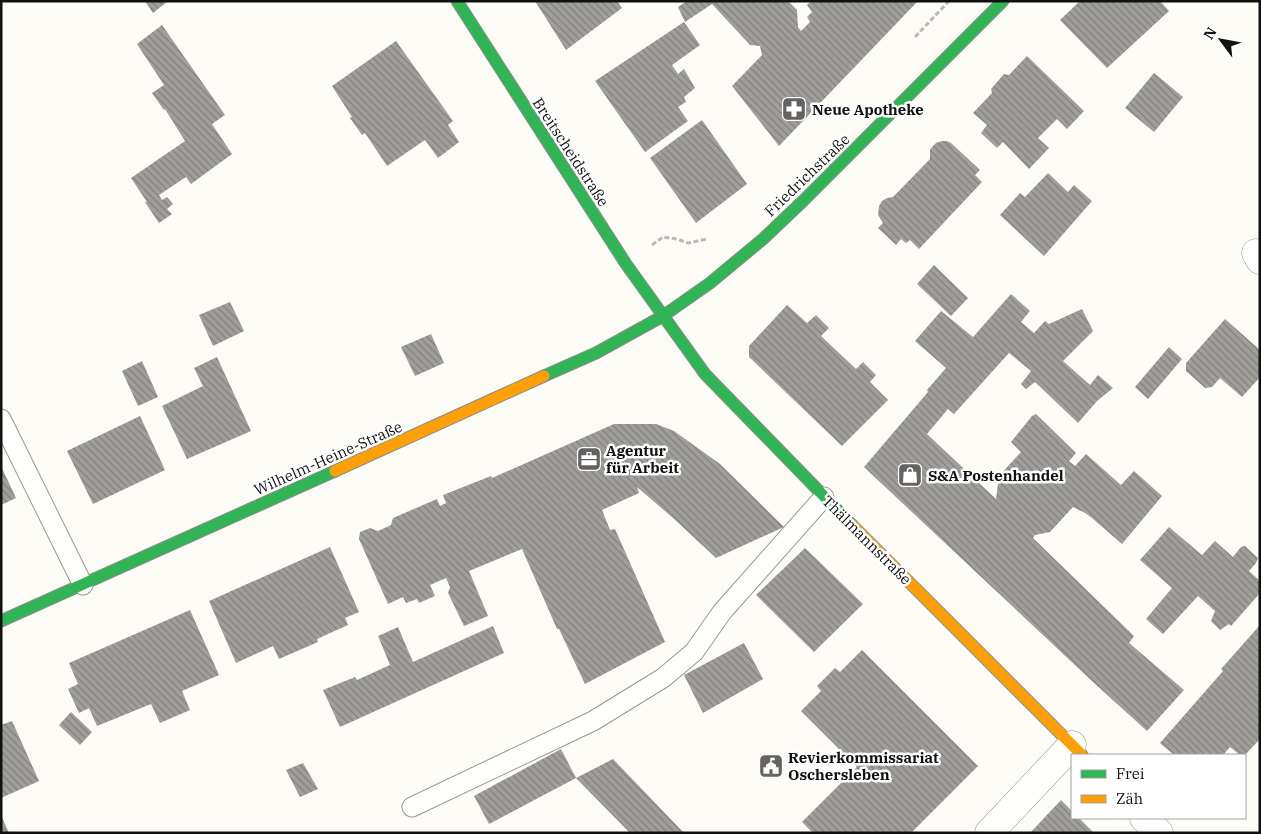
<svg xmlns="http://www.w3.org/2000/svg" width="1261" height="834" viewBox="0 0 1261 834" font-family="'IBM Plex Serif',serif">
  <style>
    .building { fill: url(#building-back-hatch) }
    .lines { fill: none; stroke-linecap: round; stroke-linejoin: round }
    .lane-casing { stroke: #979795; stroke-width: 21 }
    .street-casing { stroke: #979795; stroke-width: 29 }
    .fast-casing { stroke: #8e8d8b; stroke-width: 13 }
    .slow-casing { stroke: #8e8d8b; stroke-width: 13 }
    .path { stroke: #b9b9b8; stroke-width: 3; stroke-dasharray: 5 2.5; stroke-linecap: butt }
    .lane { stroke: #fffffe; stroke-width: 19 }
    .street { stroke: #fffffe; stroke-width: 28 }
    .fast { stroke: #30b455; stroke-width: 11 }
    .slow { stroke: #ff9f0a; stroke-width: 11 }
    .labels { text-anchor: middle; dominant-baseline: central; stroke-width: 5; stroke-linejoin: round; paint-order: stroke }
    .poi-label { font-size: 15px; font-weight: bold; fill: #111; stroke: #fff; text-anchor: start }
    .street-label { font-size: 15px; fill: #111; stroke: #fff }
  </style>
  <defs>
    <pattern id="building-back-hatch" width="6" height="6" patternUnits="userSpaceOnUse" patternTransform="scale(1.25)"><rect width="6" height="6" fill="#a19f9c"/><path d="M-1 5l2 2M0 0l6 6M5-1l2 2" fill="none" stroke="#82807e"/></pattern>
  </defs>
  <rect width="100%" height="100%" fill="#fdfcf7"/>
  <!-- building -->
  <g class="building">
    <path d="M145,1H168L153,13Z"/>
    <path d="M535,1H617L622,8L566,50Z"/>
    <path d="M687,1H788L797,10L798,27L801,31L810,22L807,17L812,12L807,5L811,1H918L779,146L732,86L762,55L760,46L750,45L712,4L685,22L678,7Z"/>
    <path d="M1080,1H1160L1169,11L1107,68L1060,20Z"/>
    <path d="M684,22L700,45L672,65L678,74L684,69L695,88L684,97L686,102L678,107L688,121L645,152L595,81Z"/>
    <path d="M162,25L225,115L212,124L232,154L191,184L186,177L159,195L162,200L167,197L173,204L167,209L172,214L159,223L145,202H147L131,178L185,141L165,109L164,110L152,93L164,85L137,44Z"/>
    <path d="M396,41L453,121L448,125L459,142L438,158L425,140L387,166L365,133L362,135L350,118L352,117L332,86Z"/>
    <path d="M1027,56L1084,111L1067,129L1057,119L1038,138L1049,148L1029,169L1003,142L997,148L981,133L987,125L973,113L992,93L991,89L1004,74L1009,75Z"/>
    <path d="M1154,73L1183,97L1154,132L1125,108Z"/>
    <path d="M702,120L747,184L696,223L650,158Z"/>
    <path d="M942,141H947L951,143L980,170L975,175L982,182L919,249L910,240L906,243L901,239L896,245L878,228L883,223L878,215L879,206L882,201L887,198L893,197L930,159V150L933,146L936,143Z"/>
    <path d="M1048,173L1068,192L1074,185L1092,201L1044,256L1000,215L1020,193L1025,197Z"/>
    <path d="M934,265L968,298L951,316L917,284Z"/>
    <path d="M1011,294L1030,311L1021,322L1034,333L1045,321L1049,324L1082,309L1093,331L1063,361L1090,385L1098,375L1113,388L1097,401L1078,423L1035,382L1026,389L1021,384L1031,371L1009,353L954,414L948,409L927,434L996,499L999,476L1021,452L1011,442L1032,416L1036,414L1076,453L1069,461L1075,466L1086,454L1121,485L1134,471L1162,496L1122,544L1092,518L1085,513L1073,507L1050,532L1035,535L1033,538L1134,636L1129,643L1184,690L1147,731L1093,682L864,467L928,392L927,390L946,368L915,341L941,311L973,337Z"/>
    <path d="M230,302L244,331L213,346L199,315Z"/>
    <path d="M787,305L807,323L816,315L829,328L821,336L856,369L863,362L876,375L870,382L888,400L842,446L749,357V346Z"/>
    <path d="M1225,319L1260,350V377L1242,397L1220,378L1212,387L1205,388L1186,371V363Z"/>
    <path d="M431,334L444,363L415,376L401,347Z"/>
    <path d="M1169,347L1182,359L1148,399L1135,387Z"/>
    <path d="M217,357L251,431L187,459L162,406L203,386L194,368Z"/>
    <path d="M142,361L158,397L138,406L122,371Z"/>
    <path d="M140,416L165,470L93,504L67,451Z"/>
    <path d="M614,424H656L674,431L720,464L784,527L716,558L673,518L637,487L639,493L602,510L610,530L615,529L665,642L585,684L559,629H557L522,549L469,571L488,616L464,626L448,593L450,587L446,578L430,585L435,596L419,603L417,599L406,603L403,597L388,604L359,539L360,532L370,528L378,531L391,525L393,518L437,499L440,506L446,503L443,495L491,476L492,478Z"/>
    <path d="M1,466L16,498L1,505Z"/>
    <path d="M1169,527L1202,555L1215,541L1233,557L1241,547L1245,546L1258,558L1256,563L1249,571L1260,581V593L1231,626L1229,624L1220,630L1211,621L1215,611L1198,596L1163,634L1146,619L1172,588L1140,560Z"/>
    <path d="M330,547L359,612L345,618L348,625L317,639L318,642L279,659L273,646L236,663L209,601Z"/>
    <path d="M805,548L863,604L814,652L756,595Z"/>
    <path d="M190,610L219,675L182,691L190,710L160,723L151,704L97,726L89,708L79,713L68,689L78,684L69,663Z"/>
    <path d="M1260,625V720L1258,721L1260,723V739L1245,755H1240L1230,747L1223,755H1174L1160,743L1223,671L1221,669Z"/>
    <path d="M493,626L504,653L340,727L323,690L355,677L357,680L390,665L378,636L398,627L413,662Z"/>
    <path d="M744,643L763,679L703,713L684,675Z"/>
    <path d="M862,650L978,766L911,833H813L802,822L857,767L801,711L821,691L817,686L835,668L840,672Z"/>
    <path d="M71,712L92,732L80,745L59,725Z"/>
    <path d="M12,721L39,781L1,798V725Z"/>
    <path d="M561,749L576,778L489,824L474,796Z"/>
    <path d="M613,759L684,833H630L576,778Z"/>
    <path d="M303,763L318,789L300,797L286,770Z"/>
    <path d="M1061,800L1072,811V818H1079L1094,833H1030Z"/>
    <path d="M1,815L9,833H1Z"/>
  </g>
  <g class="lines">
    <defs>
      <g id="lane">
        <path d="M1,419L83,585"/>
        <path d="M412,807L593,721L663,678L694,652L722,612L824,497"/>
      </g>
      <g id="street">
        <path d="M1256,253L1260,260"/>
        <path d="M1144,818L1159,833"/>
        <path d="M989,833L1072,745"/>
      </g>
      <g id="fast">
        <path d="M457,1L626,264L705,374L852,525"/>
        <path d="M544,376L596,353L663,316L710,283L763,239L804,200L1003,1"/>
        <path d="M1,621L335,471"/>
      </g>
      <g id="slow">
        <path d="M335,471L544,376"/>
        <path d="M852,525L1082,755"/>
      </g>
    </defs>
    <!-- lane casing -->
    <use href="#lane" class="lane-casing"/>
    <!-- street casing -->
    <use href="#street" class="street-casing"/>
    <!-- fast casing -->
    <use href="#fast" class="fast-casing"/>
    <!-- slow casing -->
    <use href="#slow" class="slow-casing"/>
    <!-- path -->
    <g class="path">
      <path d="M915,37L949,1"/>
      <path d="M652,245L663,237L677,239L688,243L707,239"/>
    </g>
    <!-- lane -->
    <use href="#lane" class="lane"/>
    <!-- street -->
    <use href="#street" class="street"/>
    <!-- fast -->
    <use href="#fast" class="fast"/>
    <!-- slow -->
    <use href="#slow" class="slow"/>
  </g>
  <!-- icons -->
  <defs>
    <symbol id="pharmacy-square" viewBox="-11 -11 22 22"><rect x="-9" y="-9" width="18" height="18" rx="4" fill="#646362" stroke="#fff"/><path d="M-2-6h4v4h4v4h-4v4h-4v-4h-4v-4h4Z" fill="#fff"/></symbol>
    <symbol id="office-square" viewBox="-11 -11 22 22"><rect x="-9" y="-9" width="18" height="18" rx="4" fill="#646362" stroke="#fff"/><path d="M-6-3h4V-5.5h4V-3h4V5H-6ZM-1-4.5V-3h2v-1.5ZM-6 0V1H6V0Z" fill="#fff"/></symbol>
    <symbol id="shop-square" viewBox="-11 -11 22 22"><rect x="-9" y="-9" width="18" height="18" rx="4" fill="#646362" stroke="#fff"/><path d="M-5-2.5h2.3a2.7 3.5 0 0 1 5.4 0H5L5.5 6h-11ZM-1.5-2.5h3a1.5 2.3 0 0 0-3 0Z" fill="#fff"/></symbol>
    <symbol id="civic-square" viewBox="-11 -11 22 22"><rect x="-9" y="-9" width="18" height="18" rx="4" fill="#646362" stroke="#fff"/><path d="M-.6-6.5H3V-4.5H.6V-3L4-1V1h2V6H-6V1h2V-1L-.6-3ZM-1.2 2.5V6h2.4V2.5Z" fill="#fff"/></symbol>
  </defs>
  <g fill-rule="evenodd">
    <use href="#pharmacy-square" x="780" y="95" width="28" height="28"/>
    <use href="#office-square" x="575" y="445" width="28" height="28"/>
    <use href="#shop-square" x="896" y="461" width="28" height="28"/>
    <use href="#civic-square" x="757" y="752" width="28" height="28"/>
  </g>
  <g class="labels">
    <!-- poi labels -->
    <g class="poi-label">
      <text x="812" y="109">Neue Apotheke</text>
      <text x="606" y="450">Agentur<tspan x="606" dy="17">für Arbeit</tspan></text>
      <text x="928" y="475">S&amp;A Postenhandel</text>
      <text x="788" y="757">Revierkommissariat<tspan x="788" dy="17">Oschersleben</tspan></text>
    </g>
    <!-- street labels -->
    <g class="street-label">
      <text transform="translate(571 152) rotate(57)">Breitscheidstraße</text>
      <text transform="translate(807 175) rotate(-44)">Friedrichstraße</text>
      <text transform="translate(328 458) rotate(-24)">Wilhelm-Heine-Straße</text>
      <text transform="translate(867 540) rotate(45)">Thälmannstraße</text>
    </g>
  </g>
  <!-- border -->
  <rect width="1261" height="834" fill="none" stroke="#111111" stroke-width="5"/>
  <!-- legend -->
  <rect x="1071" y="754" width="175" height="65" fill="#ffffff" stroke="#a0a0a0"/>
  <rect x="1081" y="770" width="25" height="8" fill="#30b455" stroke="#a0a0a0"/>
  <text x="1116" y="779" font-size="15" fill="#111111">Frei</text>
  <rect x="1081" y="795" width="25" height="8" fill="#ff9f0a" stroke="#a0a0a0"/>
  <text x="1116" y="804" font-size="15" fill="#111111">Zäh</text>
  <!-- north arrow -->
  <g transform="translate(1221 40) rotate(302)" stroke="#ffffff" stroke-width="4" paint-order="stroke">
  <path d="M0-4L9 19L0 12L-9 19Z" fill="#111111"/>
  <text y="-8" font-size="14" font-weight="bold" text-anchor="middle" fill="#111111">N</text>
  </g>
</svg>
